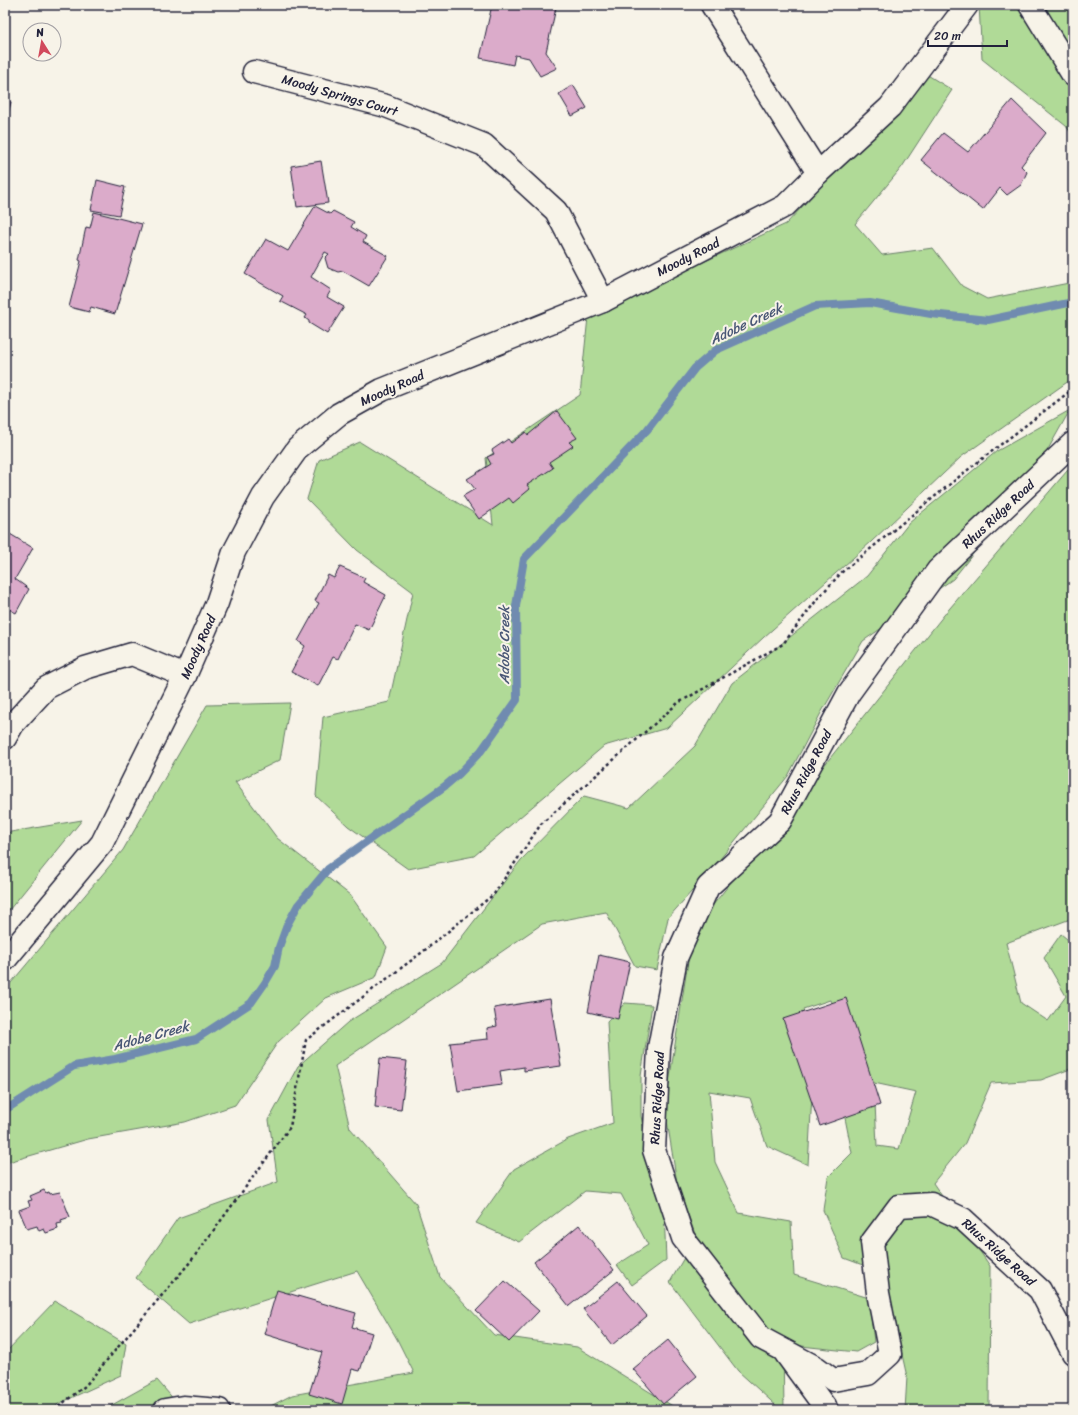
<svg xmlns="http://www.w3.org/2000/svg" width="1078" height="1415" viewBox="0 0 1078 1415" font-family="Sriracha,sans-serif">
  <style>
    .green { fill: #b0da97; stroke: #697e69 }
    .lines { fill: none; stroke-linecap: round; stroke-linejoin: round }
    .stream { stroke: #6f8bb0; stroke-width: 8 }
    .building { fill: #dbabca; stroke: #22223b }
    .minor-casing { stroke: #22223b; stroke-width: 25 }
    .path { stroke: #22223b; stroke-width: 2.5; stroke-dasharray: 3 3; stroke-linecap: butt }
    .minor { stroke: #f7f3e8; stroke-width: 22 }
    .labels { text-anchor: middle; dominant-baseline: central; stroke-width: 4; stroke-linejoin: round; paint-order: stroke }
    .street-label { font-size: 13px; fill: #22223b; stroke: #f7f3e8 }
    .water-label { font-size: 14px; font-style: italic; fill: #495776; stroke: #f7f3e8 }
  </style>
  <rect width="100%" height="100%" fill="#f7f3e8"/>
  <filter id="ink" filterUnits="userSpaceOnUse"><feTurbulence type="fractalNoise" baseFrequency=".025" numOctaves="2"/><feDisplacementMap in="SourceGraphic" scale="8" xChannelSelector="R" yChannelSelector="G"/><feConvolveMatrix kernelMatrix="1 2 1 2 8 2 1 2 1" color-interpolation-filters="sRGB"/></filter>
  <g filter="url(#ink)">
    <!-- green -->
    <g class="green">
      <path d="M979,5H1073V136L1066,126L982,59Z"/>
      <path d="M926,74L952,90L902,167L855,224L882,255L933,248L962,286L987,299L1069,283L1073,280V378L961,457L871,542L764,637L667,728L604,746L474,856L408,869L348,826L316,796L323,717L389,702L413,592L357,550L307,499L319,460L360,442L493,525L486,458L580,395L588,317L664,280L786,224Z"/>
      <path d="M1070,410L1028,485L953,579L863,641L821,713L788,776L716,864L668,918L657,970L635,966L606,912L542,924L335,1066L350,1128L416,1204L440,1277L494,1335L577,1347L679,1410H263L292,1395L414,1373L397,1339L357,1271L189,1324L136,1278L178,1218L278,1182L269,1120L298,1066L348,1022L442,963L521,860L584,796L629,808L695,746L732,683L867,576L909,523L997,451Z"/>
      <path d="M1073,464V918L1006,943L1021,1003L1048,1021L1066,996L1044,958L1061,934L1073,944V1068L1041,1080L991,1083L965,1143L933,1183L990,1266L989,1410H905L907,1377L884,1273L844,1258L823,1210L828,1177L852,1153L842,1103H875L877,1146L899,1149L916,1092L874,1083L830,1000L803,1009L814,1060L808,1165L767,1146L750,1098L709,1091L715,1162L739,1213L791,1222L794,1275L869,1298L874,1342L856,1352L783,1344L784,1410H781L738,1371L670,1282L696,1237L677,1183L665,1108L693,930L944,615Z"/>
      <path d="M290,703L280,760L235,782L277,838L350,895L387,947L376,977L326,998L278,1042L235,1105L185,1122L88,1139L5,1163V990L123,850L207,705Z"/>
      <path d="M82,820L5,915V833Z"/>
      <path d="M625,1003L652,1005L641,1076V1116L647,1149L664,1210L666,1260L632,1285L617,1265L648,1245L621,1194L585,1191L519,1242L476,1223L514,1169L568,1139L613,1123L607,1022Z"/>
      <path d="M55,1301L126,1344L121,1375L58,1404L52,1410H5V1353Z"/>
      <path d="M157,1380L183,1410H103Z"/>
    </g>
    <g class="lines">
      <!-- stream -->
      <path class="stream" d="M5,1110L74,1066L115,1059L196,1039L251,1003L265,983L275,966L279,947L287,925L298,905L328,869L445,786L459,774L481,751L517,700L516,606L524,559L647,430L695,368L716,350L815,306L870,303L931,314L988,320L1073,302"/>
    </g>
    <!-- building -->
    <g class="building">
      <path d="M492,5H561L556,8L546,52L557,68L540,76L529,58L515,55L513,65L480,58Z"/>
      <path d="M573,85L587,108L572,116L559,94Z"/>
      <path d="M1012,100L1046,133L1021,166L1027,172L1021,185L1007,195L1000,188L983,210L921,160L943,133L968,152Z"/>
      <path d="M5,101L11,102L5,126Z"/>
      <path d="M321,161L328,203L297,207L291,166Z"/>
      <path d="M97,180L125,187L119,215L91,210Z"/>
      <path d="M315,206L330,214L333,211L354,222L351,227L366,236L363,242L388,256L369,286L343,271L338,272L328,268L325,258L329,254L325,252L311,277L331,290L327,297L344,307L327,334L309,323V321L305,318L307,315L280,301L283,296L245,274L266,239L288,251Z"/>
      <path d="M94,212L142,224L115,314L91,307L89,312L69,307L81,261L79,260L86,227L90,228Z"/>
      <path d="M557,411L577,438L569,442L573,446L549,462L553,468L527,485L530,489L513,503L509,498L479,519L463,496L475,489L467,479L491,464L487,457L494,454L492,450L508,439L511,443L526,432L528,435Z"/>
      <path d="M5,531L33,548L15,579L29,589L16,613L5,607Z"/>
      <path d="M340,567L365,578L363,582L386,595L369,630L355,624L338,659L333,657L318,686L291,672L305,646L298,641L319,603L315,601L328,575L334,578Z"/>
      <path d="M599,955L630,962L618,1019L588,1012Z"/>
      <path d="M846,998L880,1105L820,1126L783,1019Z"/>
      <path d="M550,999L561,1066L524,1071V1067L500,1071L502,1085L458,1091L450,1043L488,1039L487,1028L497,1026L494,1008Z"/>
      <path d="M380,1058L407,1061L401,1110L375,1107Z"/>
      <path d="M44,1190L46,1193L49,1192L50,1194L60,1192L70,1217L61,1220L62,1223L57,1224L58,1229L46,1233L44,1229L39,1231L37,1226L27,1229L19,1210L30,1206L28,1201L32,1200L30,1196Z"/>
      <path d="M579,1225L614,1270L569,1306L534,1262Z"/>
      <path d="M505,1281L539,1311L509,1342L476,1311Z"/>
      <path d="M618,1281L647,1316L612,1345L583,1309Z"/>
      <path d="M277,1290L356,1313L352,1327L372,1333L360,1371L352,1369L342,1404L309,1394L322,1352L264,1334Z"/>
      <path d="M668,1340L697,1376L663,1404L633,1369Z"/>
    </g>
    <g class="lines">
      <defs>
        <g id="minor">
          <path d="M712,5L818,173"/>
          <path d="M1030,5L1073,75"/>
          <path d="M254,72L386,106L484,145L556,211L603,301"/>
          <path d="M1073,443L938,570L849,693L780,821L708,887L676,958L659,1048L654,1150L683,1238L761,1338L817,1368L833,1380L868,1374L890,1354L878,1293L872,1242L899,1206L931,1204L963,1219L1040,1290L1073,1353"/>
          <path d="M5,738L13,724L46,688L85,668L132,654L185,676"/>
          <path d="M5,960L102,843L185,676L217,603L234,552L263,497L298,448L339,414L382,390L603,301L785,206L818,173L890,107L967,5"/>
          <path d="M786,1354L827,1410"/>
          <path d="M165,1410L183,1407L219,1410"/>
        </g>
      </defs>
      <!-- minor casing -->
      <use href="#minor" class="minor-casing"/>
      <!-- path -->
      <path class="path" d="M54,1410L85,1386L191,1261L290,1127L306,1040L429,947L494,894L541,824L678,703L783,644L819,597L842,572L965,472L1073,389"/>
      <!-- minor -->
      <use href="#minor" class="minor"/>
    </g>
  </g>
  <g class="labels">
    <!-- street labels -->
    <g class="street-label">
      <text transform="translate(340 95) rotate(16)">Moody Springs Court</text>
      <text transform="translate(688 257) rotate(-27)">Moody Road</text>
      <text transform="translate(392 388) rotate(-24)">Moody Road</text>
      <text transform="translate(998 514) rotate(-43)">Rhus Ridge Road</text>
      <text transform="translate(198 647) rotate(-66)">Moody Road</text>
      <text transform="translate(806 772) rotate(-62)">Rhus Ridge Road</text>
      <text transform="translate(657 1098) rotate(-87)">Rhus Ridge Road</text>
      <text transform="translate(999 1252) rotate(42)">Rhus Ridge Road</text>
    </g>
    <!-- water labels -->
    <g class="water-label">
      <text transform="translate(746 324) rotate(-25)">Adobe Creek</text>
      <text transform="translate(504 645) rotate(-90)">Adobe Creek</text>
      <text transform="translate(151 1036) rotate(-15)">Adobe Creek</text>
    </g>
  </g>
  <!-- margin -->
  <rect width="1078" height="1415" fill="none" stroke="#f7f3e8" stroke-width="20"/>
  <rect x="10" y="10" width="1058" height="1395" fill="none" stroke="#22223b" stroke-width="1.5" filter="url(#ink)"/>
  <!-- north arrow -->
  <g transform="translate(42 42) rotate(349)"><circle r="19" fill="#f7f3e8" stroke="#a29fa3"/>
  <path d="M0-3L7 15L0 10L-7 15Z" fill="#d1495b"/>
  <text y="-6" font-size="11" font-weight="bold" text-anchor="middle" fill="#22223b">N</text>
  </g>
  <!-- scale -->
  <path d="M928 40v6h79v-6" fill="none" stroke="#22223b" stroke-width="2"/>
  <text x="934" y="40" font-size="12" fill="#22223b" stroke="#f7f3e8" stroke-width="3" paint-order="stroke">20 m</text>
</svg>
